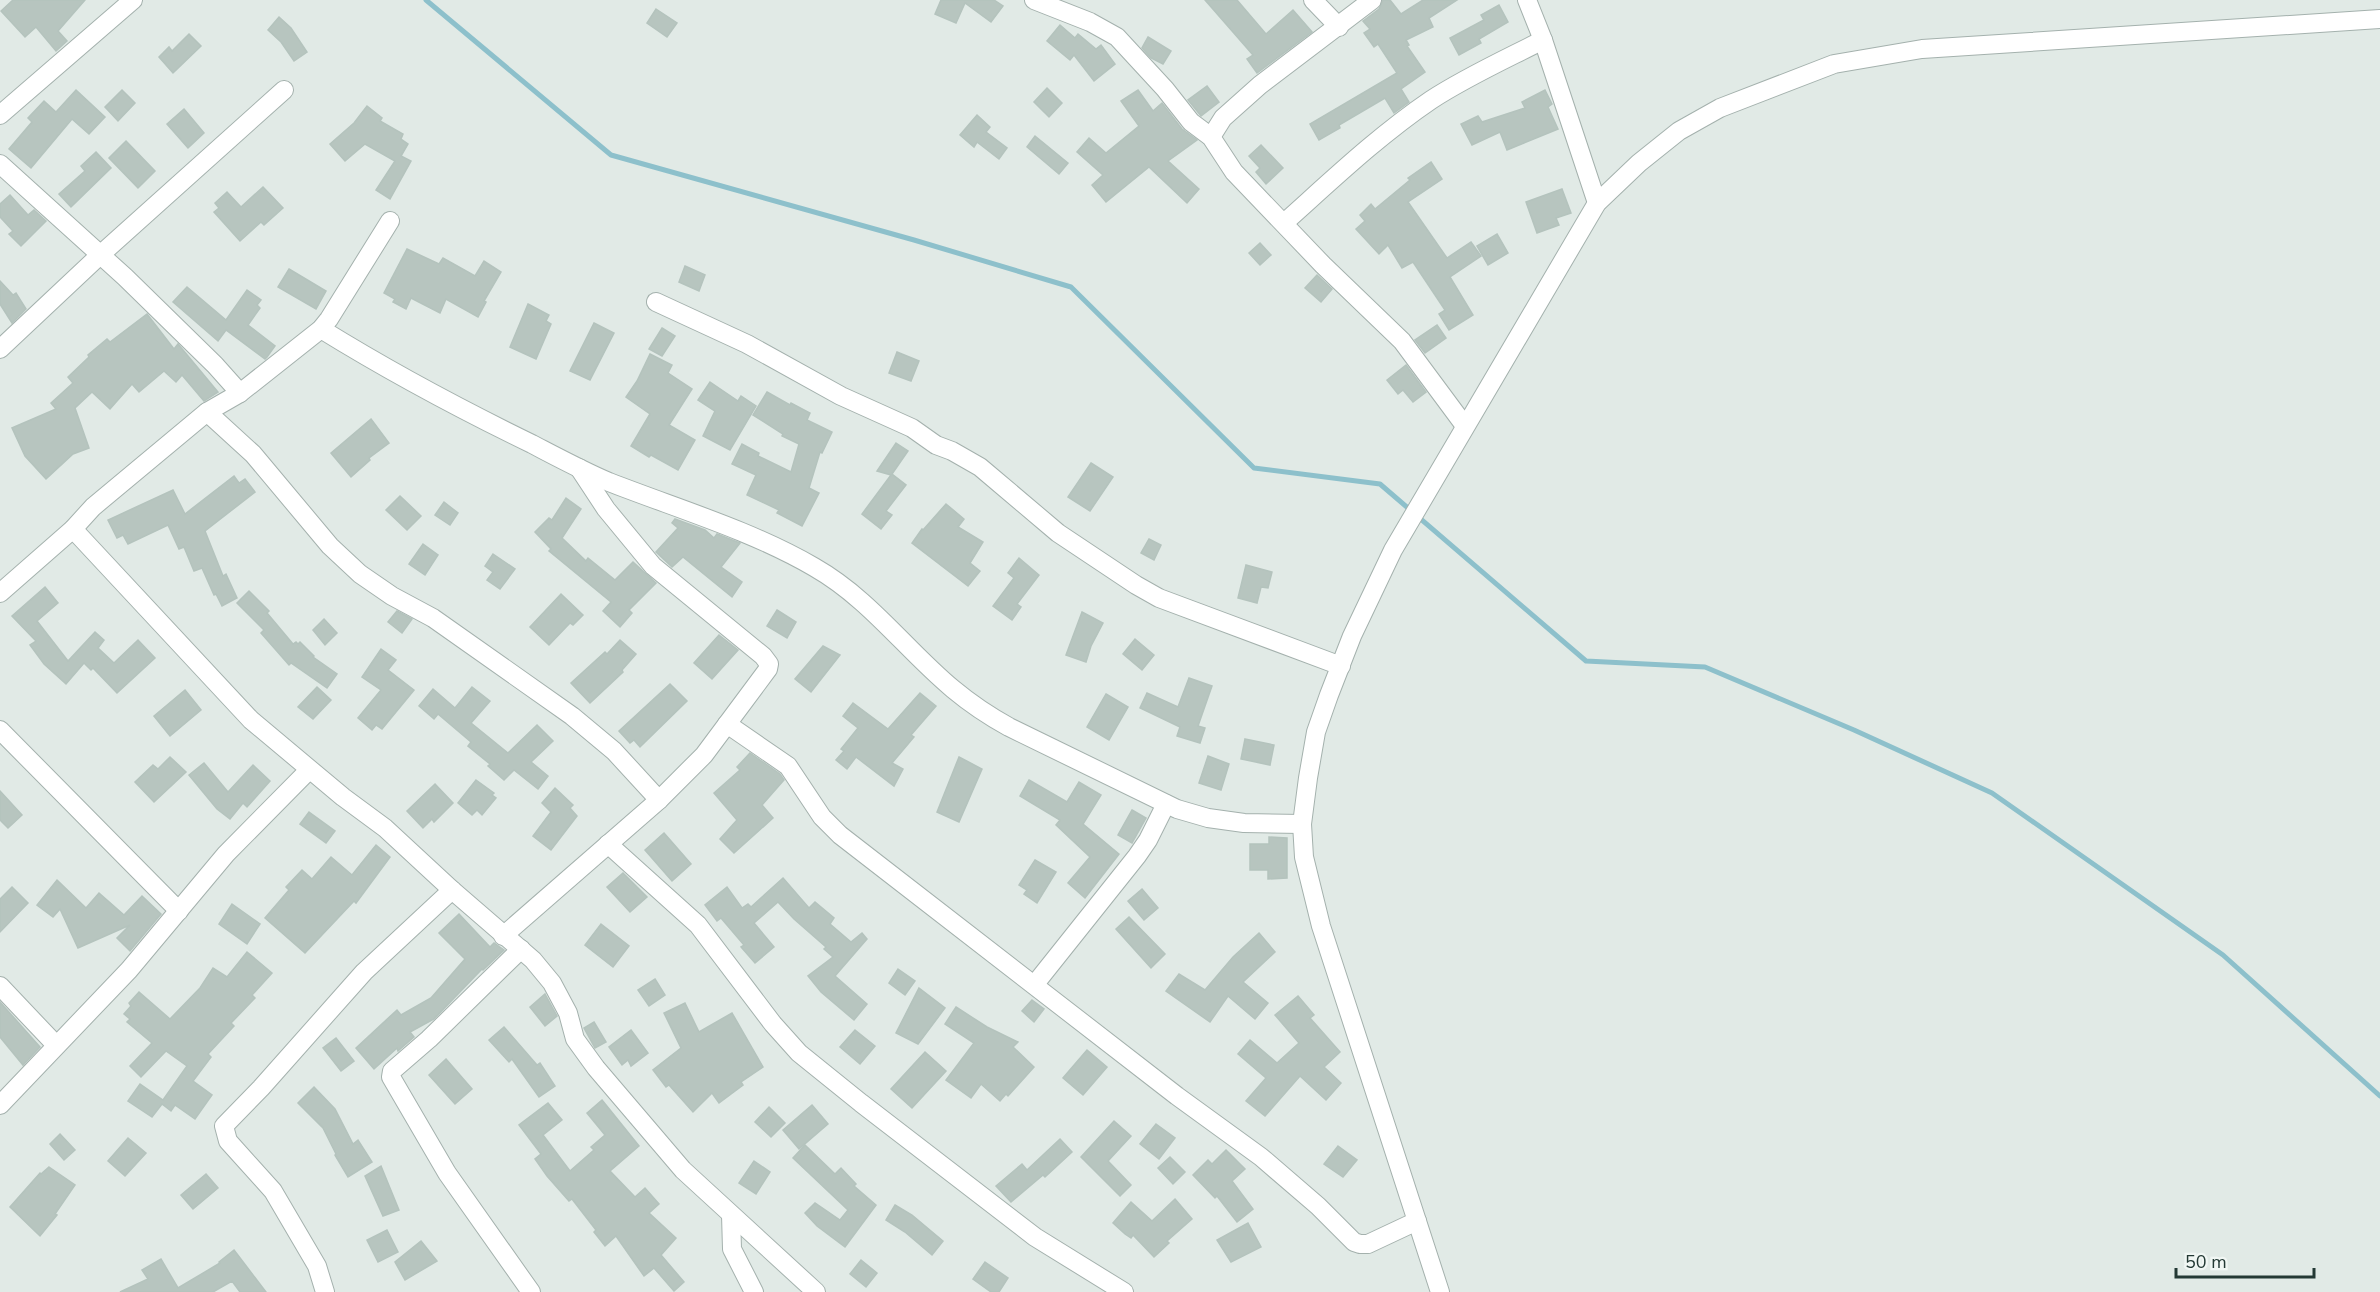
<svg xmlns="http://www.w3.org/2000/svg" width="2380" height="1292" viewBox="0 0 2380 1292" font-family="'Nunito Sans',sans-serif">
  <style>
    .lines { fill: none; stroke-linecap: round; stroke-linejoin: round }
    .stream { stroke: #8dc0cb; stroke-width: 5 }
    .building { fill: #b7c5bf; stroke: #b4c3bd; stroke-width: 1.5 }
    .street-casing { stroke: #a4b1ad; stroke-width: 20 }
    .street { stroke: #fff; stroke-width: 18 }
  </style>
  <rect width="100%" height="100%" fill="#e1eae6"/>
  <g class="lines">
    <!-- stream -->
    <path class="stream" d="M426,0L611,155L914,240L1071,287L1254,468L1380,484L1586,661L1705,667L1854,730L1992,793L2223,955L2380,1096"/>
  </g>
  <!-- building -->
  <g class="building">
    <path d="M13,0H85L58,31L67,41L56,51L36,27L25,37L1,11Z"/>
    <path d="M941,0H994L1003,6L991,22L965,3L956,23L935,14Z"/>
    <path d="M1205,0H1237L1266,34L1293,10L1312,32L1257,73L1247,59L1253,55Z"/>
    <path d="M1383,0H1390L1401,14L1423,0H1457L1429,18L1433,27L1406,40L1409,45L1407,46L1425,72L1401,89L1409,102L1394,113L1385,98L1339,125L1340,128L1319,140L1310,124L1397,73L1378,44L1374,47L1364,33L1370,29L1363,21L1379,9Z"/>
    <path d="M1499,5L1508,22L1479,39L1481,43L1459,55L1450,38L1484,20L1481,15Z"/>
    <path d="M656,9L677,23L667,37L647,23Z"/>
    <path d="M279,17L291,28L307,52L294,61L281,42L268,30Z"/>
    <path d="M1060,25L1075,38L1078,34L1096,49L1101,45L1115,64L1094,81L1074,55L1070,60L1047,41Z"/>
    <path d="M189,34L201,46L173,73L159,57L169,47L172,51Z"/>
    <path d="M1148,37L1171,51L1163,64L1151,58L1142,48Z"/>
    <path d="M1207,86L1219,102L1201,116L1188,100Z"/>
    <path d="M1047,88L1062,103L1049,117L1034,102Z"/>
    <path d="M76,90L105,117L89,134L72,119L31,168L9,149L32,122L28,118L44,101L56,112Z"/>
    <path d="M122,90L135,103L118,121L105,107Z"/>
    <path d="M1138,90L1153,111L1162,103L1182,129L1197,140L1168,161L1199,189L1187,203L1149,167L1106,202L1092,185L1103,175L1077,152L1089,138L1106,153L1139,126L1121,101Z"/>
    <path d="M1545,90L1552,104L1548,107L1558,129L1507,150L1500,132L1472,145L1461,124L1478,116L1482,122L1525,108L1522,102Z"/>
    <path d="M367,106L382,118L380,121L403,134L401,139L408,144L401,156L411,161L390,199L376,190L395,161L365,144L345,161L330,144L354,123Z"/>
    <path d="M184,109L204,133L188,148L167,124Z"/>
    <path d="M977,115L990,127L986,132L1007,148L999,159L977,142L974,147L960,135Z"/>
    <path d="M1035,136L1068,163L1059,174L1027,147Z"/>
    <path d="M126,141L155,171L138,188L109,158Z"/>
    <path d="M1261,145L1283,168L1266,184L1256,172L1260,168L1249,156Z"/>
    <path d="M96,152L111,168L71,207L59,194L85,171L81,166Z"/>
    <path d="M1431,162L1442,179L1408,202L1447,258L1471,242L1481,256L1450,277L1473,315L1449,330L1439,314L1445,310L1413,262L1402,268L1388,245L1379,254L1356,229L1365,221L1360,215L1371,204L1375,209L1410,180L1408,178Z"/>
    <path d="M263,187L283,208L264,225L261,222L240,241L214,212L219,208L215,203L227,192L241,207Z"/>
    <path d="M1562,189L1571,213L1556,218L1559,225L1537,233L1526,202Z"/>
    <path d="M10,195L28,215L34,210L46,221L21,246L9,234L13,231L0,217V204Z"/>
    <path d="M1497,234L1508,253L1488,265L1477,246Z"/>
    <path d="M1260,243L1271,255L1260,265L1249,253Z"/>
    <path d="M407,249L439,264L443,258L475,276L484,261L501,272L484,301L486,302L478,317L446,299L440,313L411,298L406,309L393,302L395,299L384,293Z"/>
    <path d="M685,266L705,275L699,291L679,282Z"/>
    <path d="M289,269L326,291L316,309L278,287Z"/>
    <path d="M1317,275L1332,289L1321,302L1305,288Z"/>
    <path d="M0,281L13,295L16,293L26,309L12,323L0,304Z"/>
    <path d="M187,287L226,320L247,290L261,300L257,305L260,308L248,325L275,346L267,357L265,359L226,330L218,341L173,302Z"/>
    <path d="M528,304L549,315L546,321L551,324L536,359L510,347Z"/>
    <path d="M147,314L174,349L178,344L218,392L204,401L182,375L176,382L164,371L139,392L132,384L110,409L92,392L75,408L89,448L73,454L46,479L25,456L12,428L56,409L51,403L73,383L68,377L89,357L88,355L107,339L110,342Z"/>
    <path d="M594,323L614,333L590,380L570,371Z"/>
    <path d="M1437,325L1446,338L1425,353L1415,340Z"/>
    <path d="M662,328L675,336L662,356L649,349Z"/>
    <path d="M897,352L919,361L911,381L889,373Z"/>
    <path d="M650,354L672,365L668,373L692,389L669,425L695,440L678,470L651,455L649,457L631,446L650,414L626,397L637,381Z"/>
    <path d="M1406,365L1426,392L1413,402L1403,390L1398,394L1387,380Z"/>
    <path d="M710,382L738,401L741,396L756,406L730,450L703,436L715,411L698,400Z"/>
    <path d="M767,392L790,405L791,403L810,413L807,420L832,432L822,453L820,452L809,488L819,493L802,526L777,513L779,510L747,495L756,475L732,464L742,444L759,453L758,456L791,472L799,444L782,436L783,434L753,415Z"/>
    <path d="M371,419L389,443L369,458L370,460L351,477L331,453Z"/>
    <path d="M896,443L908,451L892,474L906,485L886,511L892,515L881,529L862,514L891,475L877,471Z"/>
    <path d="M1091,463L1113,477L1090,511L1068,497Z"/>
    <path d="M234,476L239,483L245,479L255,492L205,531L223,576L226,574L237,598L222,606L216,594L214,595L202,568L194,571L184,547L179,549L168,525L128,544L123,535L117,538L108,520L173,490L185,514Z"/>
    <path d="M400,496L421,516L407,530L386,510Z"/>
    <path d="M566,498L581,509L562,538L586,561L588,558L615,580L633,562L656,583L629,610L632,613L620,627L603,611L611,602L549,551L551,549L535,532L549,518L552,520Z"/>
    <path d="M444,502L458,513L450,525L435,515Z"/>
    <path d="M946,504L964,519L958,527L983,542L970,563L980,571L968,586L912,543L922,529L923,530Z"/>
    <path d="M675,519L705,530L714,538L717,534L740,543L721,567L742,582L732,597L683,557L672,567L656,552L678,528L672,523Z"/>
    <path d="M1149,539L1161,545L1154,560L1141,553Z"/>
    <path d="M423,544L438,555L425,575L409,564Z"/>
    <path d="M493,554L515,569L500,589L487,580L493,572L485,566Z"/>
    <path d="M1019,558L1039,575L1017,604L1021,607L1012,620L993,606L1014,578L1008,573Z"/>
    <path d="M1246,565L1272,572L1268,588L1261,587L1257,603L1238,598Z"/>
    <path d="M45,587L58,603L37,621L68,661L95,632L104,640L98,648L114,663L138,640L155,658L117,693L93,668L91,670L84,663L66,684L44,664L30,645L36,641L12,616Z"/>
    <path d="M249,591L269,611L267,613L293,644L296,642L298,644L300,642L314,656L313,657L337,674L327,688L291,663L289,665L261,633L264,630L237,603Z"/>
    <path d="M561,594L583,615L573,625L570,623L549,645L530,627Z"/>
    <path d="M777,610L796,622L787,638L767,626Z"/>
    <path d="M397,611L412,619L402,633L388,622Z"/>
    <path d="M1082,612L1103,623L1091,646L1086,662L1066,655Z"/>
    <path d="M324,619L337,633L325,645L313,630Z"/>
    <path d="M719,635L738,650L712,679L694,663Z"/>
    <path d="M1135,639L1154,655L1142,670L1123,654Z"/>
    <path d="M620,640L636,654L622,670L623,672L590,703L571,683L605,652L607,654Z"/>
    <path d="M823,646L840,655L811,692L795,679Z"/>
    <path d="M381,649L396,660L388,670L414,690L382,729L376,725L372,730L358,718L381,690L362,677Z"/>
    <path d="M1189,678L1212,686L1198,726L1205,728L1200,743L1177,736L1180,727L1140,708L1147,693L1178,707Z"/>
    <path d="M670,684L687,701L640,747L634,740L630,743L619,731Z"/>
    <path d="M317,687L331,700L313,719L298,707Z"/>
    <path d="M472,687L490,701L471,723L508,753L537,725L553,741L531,762L548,776L538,789L514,770L504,780L488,766L490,764L468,746L471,742L438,714L434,719L419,706L433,689L455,708Z"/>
    <path d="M185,690L201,710L170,736L154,716Z"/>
    <path d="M920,693L936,706L911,735L914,737L892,763L903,769L894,786L856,757L847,769L836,760L844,751L841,749L858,728L843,716L853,703L888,729Z"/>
    <path d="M1106,694L1128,707L1109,740L1087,727Z"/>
    <path d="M1245,739L1274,745L1270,765L1241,759Z"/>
    <path d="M750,753L780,774L784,780L762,805L773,818L734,853L720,839L737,820L714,793L740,770L737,767Z"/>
    <path d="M1208,756L1229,764L1221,790L1199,783Z"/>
    <path d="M170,757L186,772L154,802L135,782L153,765L158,769Z"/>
    <path d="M959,757L982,769L959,822L937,812Z"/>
    <path d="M204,763L228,792L253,765L270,781L247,807L243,803L230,819L217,809L189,775Z"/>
    <path d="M476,780L494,793L492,795L496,798L482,815L477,810L472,815L458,803Z"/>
    <path d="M1029,780L1067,802L1079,782L1101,795L1083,824L1119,854L1085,898L1068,883L1090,857L1056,825L1060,820L1020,796Z"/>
    <path d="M435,784L453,803L434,822L432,819L423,828L407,811Z"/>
    <path d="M555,788L573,805L570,808L577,816L551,850L533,836L551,812L542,803Z"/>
    <path d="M0,791L22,815L8,828L0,820Z"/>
    <path d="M1132,810L1146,818L1132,843L1118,835Z"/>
    <path d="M309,812L335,831L326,843L300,824Z"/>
    <path d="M664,833L691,864L672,881L645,850Z"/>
    <path d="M1269,837L1287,838V878L1268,879V870H1250V844H1269Z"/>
    <path d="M376,845L390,857L356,903L354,901L305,953L265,918L289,890L286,887L302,870L312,879L331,857L352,875Z"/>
    <path d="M1035,860L1056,872L1037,903L1024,894L1027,890L1019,885Z"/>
    <path d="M623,873L647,897L630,912L607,887Z"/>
    <path d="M783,878L809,908L815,902L834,918L830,924L851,942L862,933L867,939L835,976L867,1004L854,1020L821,992L808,976L833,957L824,949L826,947L794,919L778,902L754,923L774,947L755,963L741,947L744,945L721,918L717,921L705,905L727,887L742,908L748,904L751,907Z"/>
    <path d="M57,880L86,908L99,893L124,915L142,896L161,914L130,951L117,938L130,925L78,948L60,909L53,917L37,905Z"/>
    <path d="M12,887L28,903L0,932V899Z"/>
    <path d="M1142,889L1158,908L1144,920L1128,901Z"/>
    <path d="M232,904L260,924L247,944L219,924Z"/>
    <path d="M459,914L490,947L494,943L504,950L483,970L482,969L434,1019L410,1032L414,1037L398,1051L397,1048L374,1069L356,1048L397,1010L401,1015L431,998L465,959L439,933Z"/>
    <path d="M1129,917L1165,954L1151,968L1116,929Z"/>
    <path d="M601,924L629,946L613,967L585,945Z"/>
    <path d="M1259,933L1275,952L1243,982L1268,1003L1255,1019L1228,996L1210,1022L1166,991L1179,974L1205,990L1233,957Z"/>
    <path d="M247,952L272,973L252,995L255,998L231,1023L234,1026L208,1054L211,1057L193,1081L212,1095L195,1119L175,1105L171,1111L162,1104L152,1117L128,1101L140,1084L163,1100L187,1066L166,1051L141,1077L130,1066L152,1043L127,1022L130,1019L124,1014L131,1006L129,1003L139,992L170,1019L200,988L213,968L227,977Z"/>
    <path d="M898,969L915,981L905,995L889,983Z"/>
    <path d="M655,979L665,995L649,1006L638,990Z"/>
    <path d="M919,988L945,1008L918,1044L896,1033Z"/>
    <path d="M545,994L557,1016L545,1026L530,1007Z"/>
    <path d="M1298,996L1314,1015L1310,1018L1340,1052L1324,1067L1341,1083L1326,1100L1300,1076L1265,1116L1246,1101L1266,1078L1238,1054L1250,1040L1277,1063L1299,1043L1275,1015Z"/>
    <path d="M1032,1000L1044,1009L1034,1022L1022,1011Z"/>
    <path d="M0,1002L40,1047L23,1065L0,1037Z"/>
    <path d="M685,1003L699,1032L732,1013L763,1067L741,1082L743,1085L719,1103L712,1093L693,1112L669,1085L666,1087L653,1070L681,1048L664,1013Z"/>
    <path d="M956,1007L987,1027L1018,1042L1013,1047L1034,1067L1008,1096L1006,1094L1000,1101L981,1084L971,1098L946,1080L974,1043L945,1024Z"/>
    <path d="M594,1022L606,1042L595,1048L584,1028Z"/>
    <path d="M504,1027L537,1065L540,1063L555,1086L539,1097L512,1059L509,1062L489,1040Z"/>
    <path d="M631,1030L648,1053L631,1066L628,1060L622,1065L609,1047Z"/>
    <path d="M855,1030L875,1046L860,1064L840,1047Z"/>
    <path d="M336,1038L354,1061L341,1071L323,1048Z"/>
    <path d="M1087,1050L1107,1067L1083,1095L1063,1078Z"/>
    <path d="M925,1052L946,1071L912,1108L891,1089Z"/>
    <path d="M446,1059L472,1089L455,1104L429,1075Z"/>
    <path d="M314,1087L335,1109L353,1144L358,1140L372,1162L348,1177L335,1155L336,1154L323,1128L298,1103Z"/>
    <path d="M602,1100L639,1146L610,1171L635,1197L645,1188L659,1204L649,1213L676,1238L661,1255L684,1282L674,1291L654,1268L644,1276L616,1236L605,1246L594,1232L596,1230L572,1199L569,1201L547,1176L535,1159L541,1154L519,1125L548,1103L562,1120L543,1135L570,1171L594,1150L591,1147L605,1135L587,1113Z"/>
    <path d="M812,1105L828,1124L799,1149L783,1130Z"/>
    <path d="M769,1107L785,1123L771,1137L755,1122Z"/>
    <path d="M1114,1121L1131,1136L1108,1161L1131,1185L1120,1196L1081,1157Z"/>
    <path d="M1156,1124L1175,1138L1159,1159L1140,1144Z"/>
    <path d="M60,1134L75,1150L64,1160L50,1144Z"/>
    <path d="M128,1138L146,1153L125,1176L108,1161Z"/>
    <path d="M1060,1139L1072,1152L1045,1177L1043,1175L1011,1202L996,1186L1022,1164L1027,1170Z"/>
    <path d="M805,1145L835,1174L841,1168L856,1184L854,1186L876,1205L845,1247L817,1226L805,1213L815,1203L840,1220L848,1210L793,1158Z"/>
    <path d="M1338,1146L1357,1160L1343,1177L1324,1164Z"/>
    <path d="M1226,1150L1245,1169L1232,1181L1253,1209L1237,1222L1217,1196L1215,1198L1193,1175L1208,1160L1212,1164Z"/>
    <path d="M1170,1157L1185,1172L1173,1184L1158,1168Z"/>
    <path d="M754,1161L770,1172L756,1194L739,1183Z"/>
    <path d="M381,1166L399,1210L383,1216L365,1176Z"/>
    <path d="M49,1167L75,1185L55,1214L57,1215L40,1236L10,1207L40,1173L41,1174Z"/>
    <path d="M206,1174L218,1188L193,1209L181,1195Z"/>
    <path d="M1175,1199L1192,1219L1167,1241L1169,1243L1154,1257L1133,1235L1131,1238L1125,1234L1113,1223L1131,1202L1152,1221Z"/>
    <path d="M895,1205L912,1215L943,1241L932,1255L905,1232L886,1220Z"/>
    <path d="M1248,1223L1261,1247L1231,1262L1217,1240Z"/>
    <path d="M387,1230L398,1252L378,1262L367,1240Z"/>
    <path d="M421,1241L437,1261L405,1280L395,1262Z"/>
    <path d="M234,1250L266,1292H240L232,1281L213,1292H120L148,1279L142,1270L161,1259L178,1288L220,1263L219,1262Z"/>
    <path d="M861,1260L877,1273L866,1287L850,1274Z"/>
    <path d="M985,1262L1008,1278L999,1292H991L973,1279Z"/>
  </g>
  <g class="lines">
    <defs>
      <g id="street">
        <path d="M1034,0L1090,22L1117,37L1165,89L1191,122L1211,137L1234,172L1323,265L1402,341L1465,426"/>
        <path d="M1313,0L1339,27"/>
        <path d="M1527,0L1543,40L1597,203"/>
        <path d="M0,115L133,0"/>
        <path d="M1211,137L1223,118L1260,85L1372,0"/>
        <path d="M0,164L125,277L215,365L240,393"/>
        <path d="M1284,223C1331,181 1378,136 1431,100C1466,77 1506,59 1543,40"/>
        <path d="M656,302L747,344L841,396L912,428L936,445L952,451L980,467L1058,533L1136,585L1159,598L1341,666"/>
        <path d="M321,329C389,371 460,409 532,444C557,457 583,471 609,482C678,509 750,530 814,567C870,599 905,649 953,689C971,704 989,716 1009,727L1177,809L1208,818L1244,823L1302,824"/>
        <path d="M0,349L99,256L284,90"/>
        <path d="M207,412L253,454L330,546L360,574L392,596L433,618L572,716L614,751L659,800"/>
        <path d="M73,529L251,720L343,797L385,828L452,890L533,960L552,983L568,1013L575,1039L596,1068L683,1170L816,1292"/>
        <path d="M0,593L73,529L93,507L207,412L240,393L321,329L329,319L390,221"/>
        <path d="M727,724L788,766L822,817L840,835L1177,1096L1261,1157L1318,1206L1354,1242L1360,1244H1368L1417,1221"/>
        <path d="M0,730L179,911"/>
        <path d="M608,844L698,925L773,1024L799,1053L861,1103L1035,1237L1124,1292"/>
        <path d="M503,936L659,800L704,755L768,669L769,664L763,656L653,566L606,509L579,468"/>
        <path d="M521,949L429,1039L392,1071L391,1077L447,1173L531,1292"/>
        <path d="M1035,984L1137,856L1148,840L1166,804"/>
        <path d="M0,986L56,1045"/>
        <path d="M0,1105L129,970L226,854L309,770"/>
        <path d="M731,1215L732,1249L754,1292"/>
        <path d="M325,1292L317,1266L273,1191L228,1141L224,1126L261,1088L364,972L452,890"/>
        <path d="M1440,1292L1321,926L1304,857L1302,824L1308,778L1316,732L1329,695L1352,636L1393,550L1597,203L1639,163L1679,131L1720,108L1834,64L1922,49L2380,19"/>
      </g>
    </defs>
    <!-- street casing -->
    <use href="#street" class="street-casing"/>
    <!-- street -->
    <use href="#street" class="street"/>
  </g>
  <!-- scale -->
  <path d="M2176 1268v9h138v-9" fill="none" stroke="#233934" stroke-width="3"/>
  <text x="2185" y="1268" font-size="18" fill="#233934" stroke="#f1f7f4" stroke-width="4.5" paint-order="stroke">50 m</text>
</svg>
